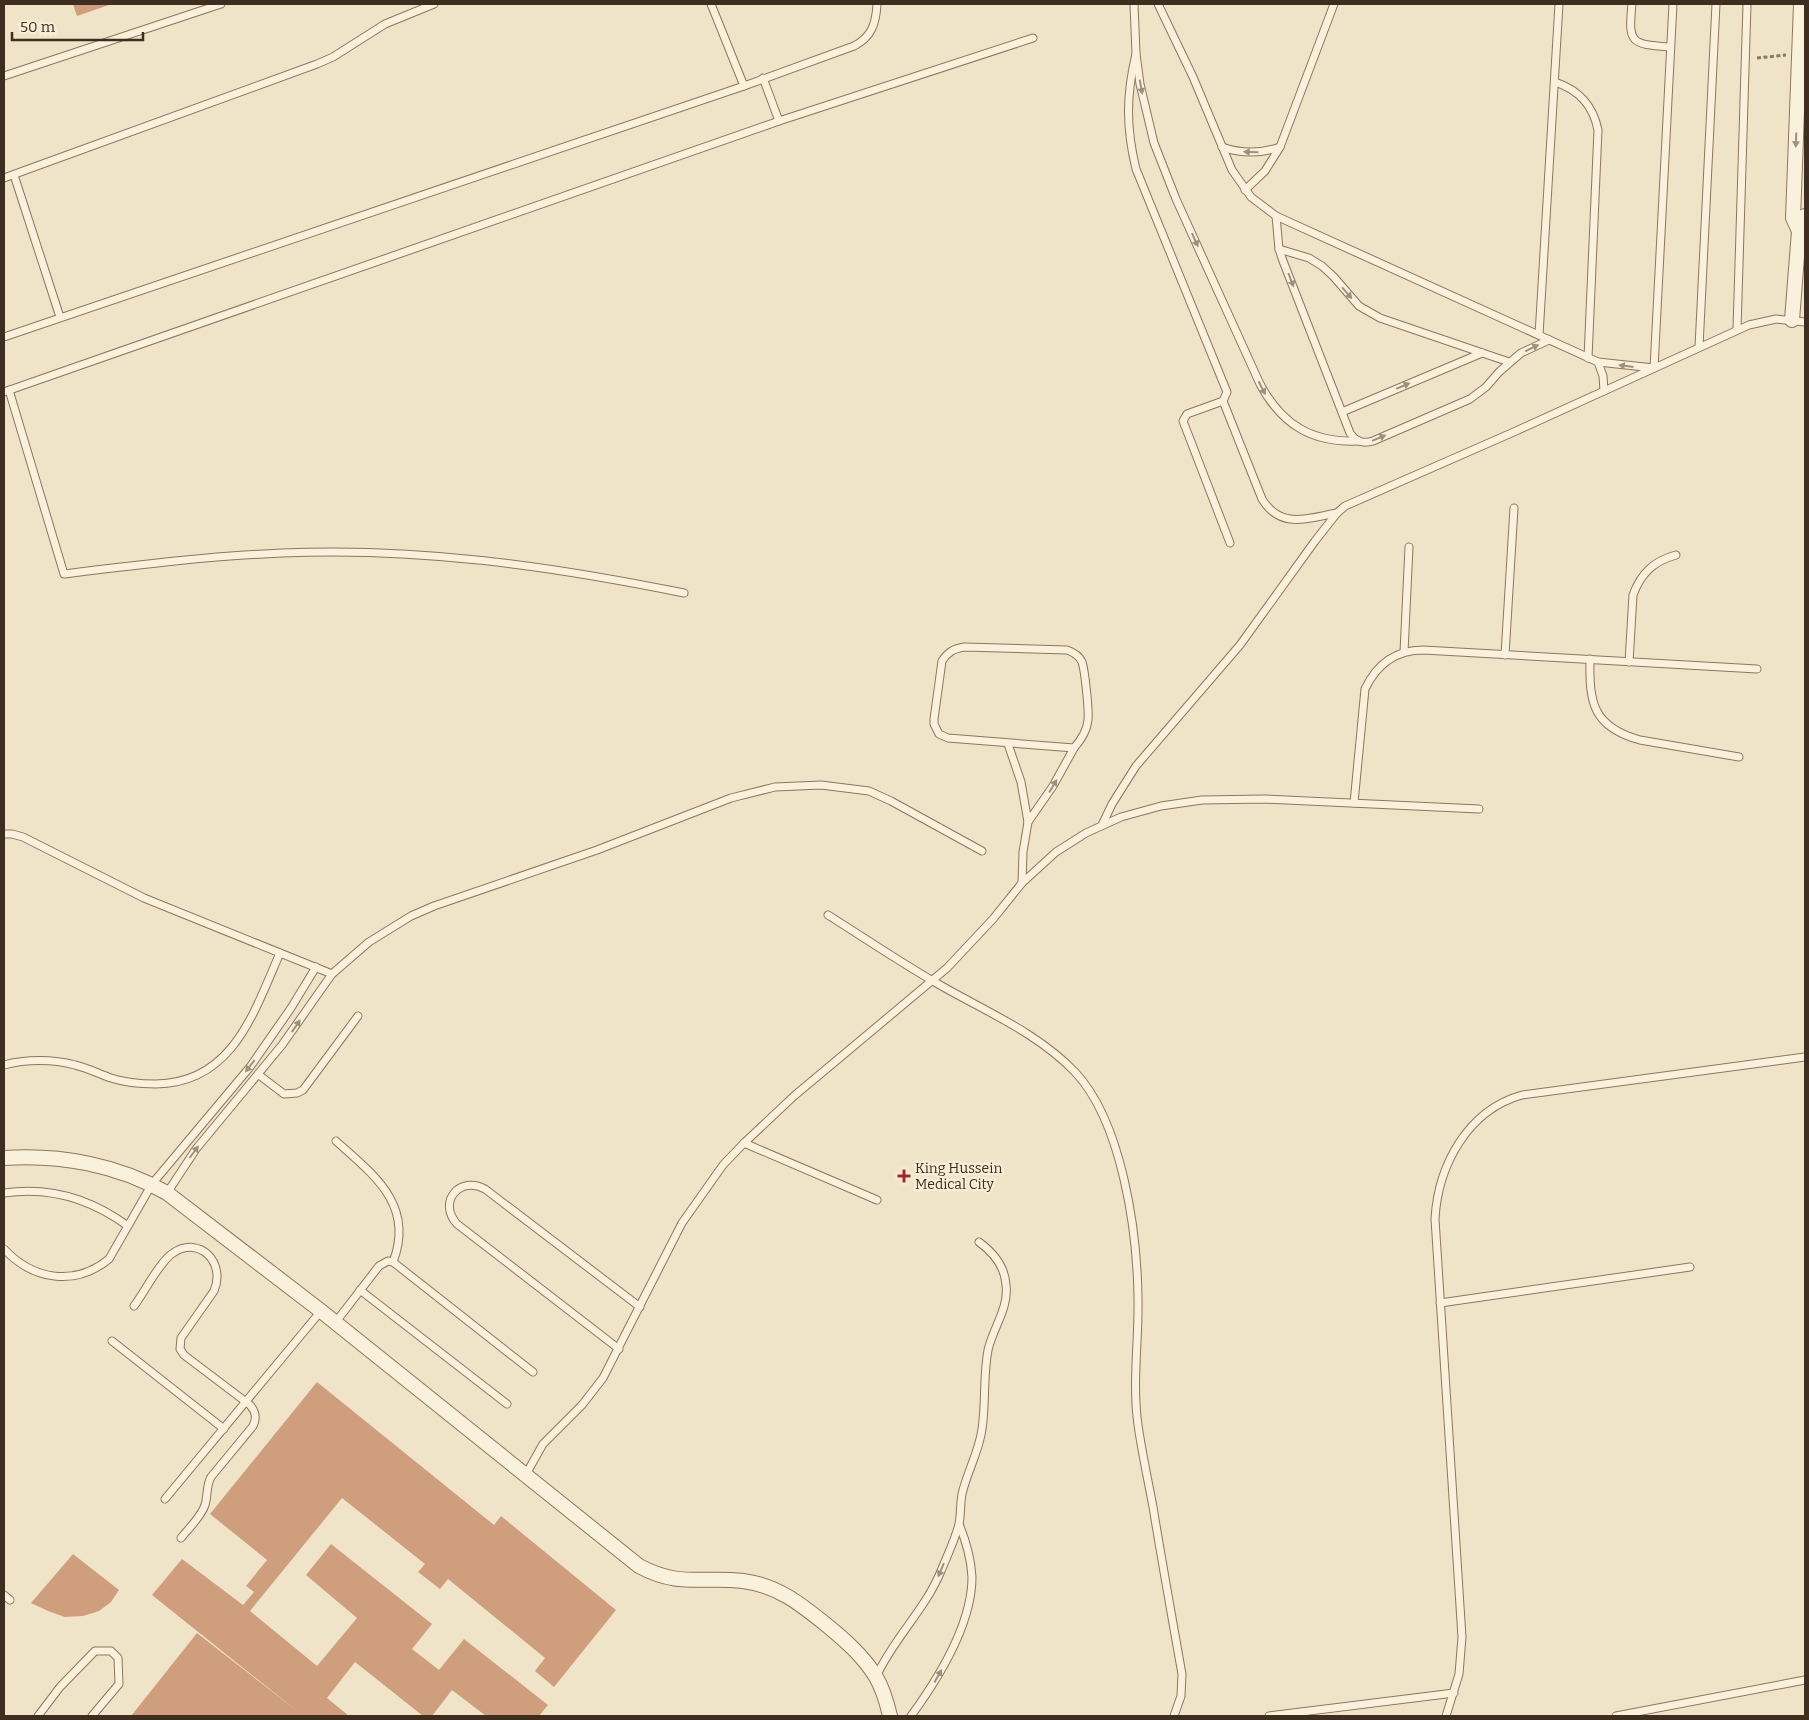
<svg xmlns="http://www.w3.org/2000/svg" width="1809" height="1720" viewBox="0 0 1809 1720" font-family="Bitter,serif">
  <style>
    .building { fill: #cf9f7d }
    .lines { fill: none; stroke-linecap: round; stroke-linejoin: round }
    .lane-casing { stroke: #8d765c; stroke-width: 9 }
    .street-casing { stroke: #8d765c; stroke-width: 16 }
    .path { stroke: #8d765c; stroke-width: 3; stroke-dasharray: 4 2.5; stroke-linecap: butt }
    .lane { stroke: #faf1dc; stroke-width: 7 }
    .street { stroke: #faf1dc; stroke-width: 14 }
    .oneway { fill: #9c907e }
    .poi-dot { fill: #9e2a2b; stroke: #f7eed8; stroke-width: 2 }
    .labels { text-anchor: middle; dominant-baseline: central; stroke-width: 4.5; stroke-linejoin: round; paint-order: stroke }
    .poi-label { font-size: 14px; fill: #3d2e20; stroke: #f7eed8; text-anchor: start }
  </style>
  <rect width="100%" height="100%" fill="#f0e4c8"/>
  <!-- building -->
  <g class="building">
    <path d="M73,4H112L77,16Z"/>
    <path d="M317,1382L494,1525L501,1516L616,1610L554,1687L535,1671L545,1658L448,1579L440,1589L418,1572L425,1564L342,1498L250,1611L317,1666L357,1618L306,1575L331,1544L432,1624L412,1649L439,1670L464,1639L548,1705L539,1716H486L452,1690L432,1716H423L355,1662L327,1698L349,1716H131L197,1633L297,1711L152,1595L182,1559L243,1605L254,1592L246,1586L267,1560L210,1514Z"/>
    <path d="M73,1554L119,1590L111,1602L99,1611L83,1616L65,1617L48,1611L31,1603Z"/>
  </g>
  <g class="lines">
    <defs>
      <g id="lane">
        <path d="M711,4L744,86"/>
        <path d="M1134,4L1136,54L1140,84L1154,143L1176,199L1260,384C1282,425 1312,443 1359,441"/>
        <path d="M1158,4L1193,77L1232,170L1251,197L1276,216L1598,362L1654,368L1673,4"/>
        <path d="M1632,4C1628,44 1631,44 1670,47"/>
        <path d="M1136,54C1126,95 1126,128 1136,169L1227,392L1223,401L1187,414L1183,421L1230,543"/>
        <path d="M4,76L221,4"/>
        <path d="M763,78L779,121"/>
        <path d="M1555,82C1579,90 1593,105 1598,130L1588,358"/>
        <path d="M1222,147C1242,154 1260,154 1280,147"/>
        <path d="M14,175L60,317"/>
        <path d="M4,178L317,64L333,57L385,24L434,4"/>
        <path d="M1245,190L1265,171L1280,147L1334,4"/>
        <path d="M1276,216L1279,249L1283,261L1350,433C1356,442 1363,444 1373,441L1470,399L1486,387L1499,372L1521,353L1549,340"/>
        <path d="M1279,249L1309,258L1322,266L1333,276L1359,306L1380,318L1509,362"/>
        <path d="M1737,329L1747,4"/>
        <path d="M1539,335L1559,4"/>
        <path d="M4,337L744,86L854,46C872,37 876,23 877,4"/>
        <path d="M1699,347L1716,4"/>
        <path d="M1598,362L1603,376L1604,391"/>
        <path d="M9,390L64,574C137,565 209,556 282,553C418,547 551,566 684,593"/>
        <path d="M4,392L779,121L1033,38"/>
        <path d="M1223,401L1262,499C1281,530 1308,518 1337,513"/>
        <path d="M1342,412L1482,353"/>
        <path d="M964,647L1067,650C1073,652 1079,655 1082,662C1085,671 1089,710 1088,720C1087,731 1081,740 1074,748L948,738L939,734L934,724V719L942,661C948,652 953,649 964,647Z"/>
        <path d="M1404,652L1409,547"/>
        <path d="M1505,655L1514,508"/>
        <path d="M1590,659C1589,703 1593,727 1640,740L1739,757"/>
        <path d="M1629,662L1633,595C1641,573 1654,561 1676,555"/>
        <path d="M1008,744L1021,782L1028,822L1023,852L1022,883"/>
        <path d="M1354,803L1365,689C1377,664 1396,650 1423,650L1757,669"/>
        <path d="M1028,822L1053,786L1074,748"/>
        <path d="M1102,825L1112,804L1136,766L1240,645L1315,541L1337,513L1345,506L1516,431L1749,325L1776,319L1805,322"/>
        <path d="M4,834H12L23,837L144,898L332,974"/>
        <path d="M828,915C863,937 897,960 933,981C980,1009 1036,1031 1075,1072C1122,1122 1137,1230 1138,1297C1139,1340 1132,1382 1138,1425C1142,1453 1148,1480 1153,1507C1162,1562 1172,1618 1182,1674L1181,1696L1174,1716"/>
        <path d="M4,1065C26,1059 53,1059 75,1065C88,1068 99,1074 111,1078C126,1083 141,1084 156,1084C233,1083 254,1012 280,953"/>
        <path d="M259,1075L284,1094L297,1093L303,1090L358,1016"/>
        <path d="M336,1141C374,1175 415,1205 393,1262"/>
        <path d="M744,1143L877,1200"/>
        <path d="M4,1193C50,1186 91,1199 128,1226"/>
        <path d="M167,1193L196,1149L282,1045L332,974L369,942L411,916L434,906L597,850L731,798L775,787L821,785L869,791L891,801L982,851"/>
        <path d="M4,1249C33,1280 75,1287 109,1259L152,1184L250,1067L291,1008L316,967"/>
        <path d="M360,1290L507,1404"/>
        <path d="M1440,1303L1690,1267"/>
        <path d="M134,1306C144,1293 160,1261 173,1253C200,1235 226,1263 214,1291L181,1338L180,1349L184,1355L250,1405C256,1412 257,1418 253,1426L211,1477C206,1486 208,1495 205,1505C201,1517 189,1528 181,1538"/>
        <path d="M335,1323L379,1266L388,1261L393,1262L533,1372"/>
        <path d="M112,1341L224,1429"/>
        <path d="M619,1349L457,1224C437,1202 460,1175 485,1189L640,1307"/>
        <path d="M525,1476L543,1444L582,1405L603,1378L682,1223L723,1165L744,1143L794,1096L947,968L993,919L1022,883L1056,852L1086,833L1121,817L1161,806L1202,800L1264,799L1479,809"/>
        <path d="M165,1499L321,1311"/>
        <path d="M4,1595L10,1600"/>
        <path d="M876,1677C893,1639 925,1610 941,1571C947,1556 955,1540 959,1524C961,1515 960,1504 962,1494C967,1472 979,1452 982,1429C986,1403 983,1376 988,1350C993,1328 1009,1308 1006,1285C1005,1266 994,1253 979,1242"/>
        <path d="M38,1716L60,1687L95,1651H111L118,1658L119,1684L92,1716"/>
        <path d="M911,1716C938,1679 972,1625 972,1577C971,1558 966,1541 959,1524"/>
        <path d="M1269,1716L1454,1693"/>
        <path d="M1446,1716L1459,1674L1462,1637L1435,1219C1438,1165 1468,1110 1522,1095L1805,1057"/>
        <path d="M1616,1716L1805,1680"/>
      </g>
      <g id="street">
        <path d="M1799,231L1793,218L1801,4"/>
        <path d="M1792,320L1799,231L1803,225L1805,216"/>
        <path d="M4,1158C60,1154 118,1165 167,1193L321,1311L639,1566C680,1588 702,1576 743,1581C778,1585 803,1606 829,1627C847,1642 864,1657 876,1677C883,1689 887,1703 890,1716"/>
      </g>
    </defs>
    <!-- lane casing -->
    <use href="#lane" class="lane-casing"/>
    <!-- street casing -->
    <use href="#street" class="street-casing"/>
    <!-- path -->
    <path class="path" d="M1757,58L1786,55"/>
    <!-- lane -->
    <use href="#lane" class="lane"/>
    <!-- street -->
    <use href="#street" class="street"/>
  </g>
  <!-- one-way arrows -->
  <defs><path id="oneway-solid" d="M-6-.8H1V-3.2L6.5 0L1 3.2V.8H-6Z" transform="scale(1.25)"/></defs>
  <g class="oneway">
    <use href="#oneway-solid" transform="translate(1141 87) rotate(80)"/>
    <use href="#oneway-solid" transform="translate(1796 140) rotate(92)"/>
    <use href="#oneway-solid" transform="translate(1251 152) rotate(-179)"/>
    <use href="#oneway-solid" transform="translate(1195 240) rotate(66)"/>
    <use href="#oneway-solid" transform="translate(1291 280) rotate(69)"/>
    <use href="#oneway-solid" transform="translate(1347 293) rotate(49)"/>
    <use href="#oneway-solid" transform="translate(1532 348) rotate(-26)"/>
    <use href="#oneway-solid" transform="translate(1626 366) rotate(-173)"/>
    <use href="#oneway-solid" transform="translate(1403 386) rotate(-23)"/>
    <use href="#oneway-solid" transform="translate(1262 388) rotate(63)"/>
    <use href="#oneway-solid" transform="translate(1379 438) rotate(-23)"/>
    <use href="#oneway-solid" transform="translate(1053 786) rotate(-59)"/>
    <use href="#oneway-solid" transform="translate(296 1026) rotate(-55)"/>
    <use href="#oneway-solid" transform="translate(250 1066) rotate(128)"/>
    <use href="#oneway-solid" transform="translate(194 1152) rotate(-53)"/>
    <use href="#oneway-solid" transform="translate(941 1570) rotate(113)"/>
    <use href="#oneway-solid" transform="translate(938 1676) rotate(-61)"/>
  </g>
  <!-- markers -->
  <path class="poi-dot" d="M901.5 1168.5h5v5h5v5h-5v5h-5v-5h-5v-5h5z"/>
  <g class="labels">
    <!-- poi labels -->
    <g class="poi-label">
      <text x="915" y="1168">King Hussein<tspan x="915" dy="16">Medical City</tspan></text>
    </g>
  </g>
  <!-- border -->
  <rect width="1809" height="1720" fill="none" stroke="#3d2e20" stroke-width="10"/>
  <!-- scale -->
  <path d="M12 32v8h131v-8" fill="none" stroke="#3d2e20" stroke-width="2.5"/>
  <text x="20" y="32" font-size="15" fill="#3d2e20" stroke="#f7eed8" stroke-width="4" paint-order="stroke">50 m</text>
</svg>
